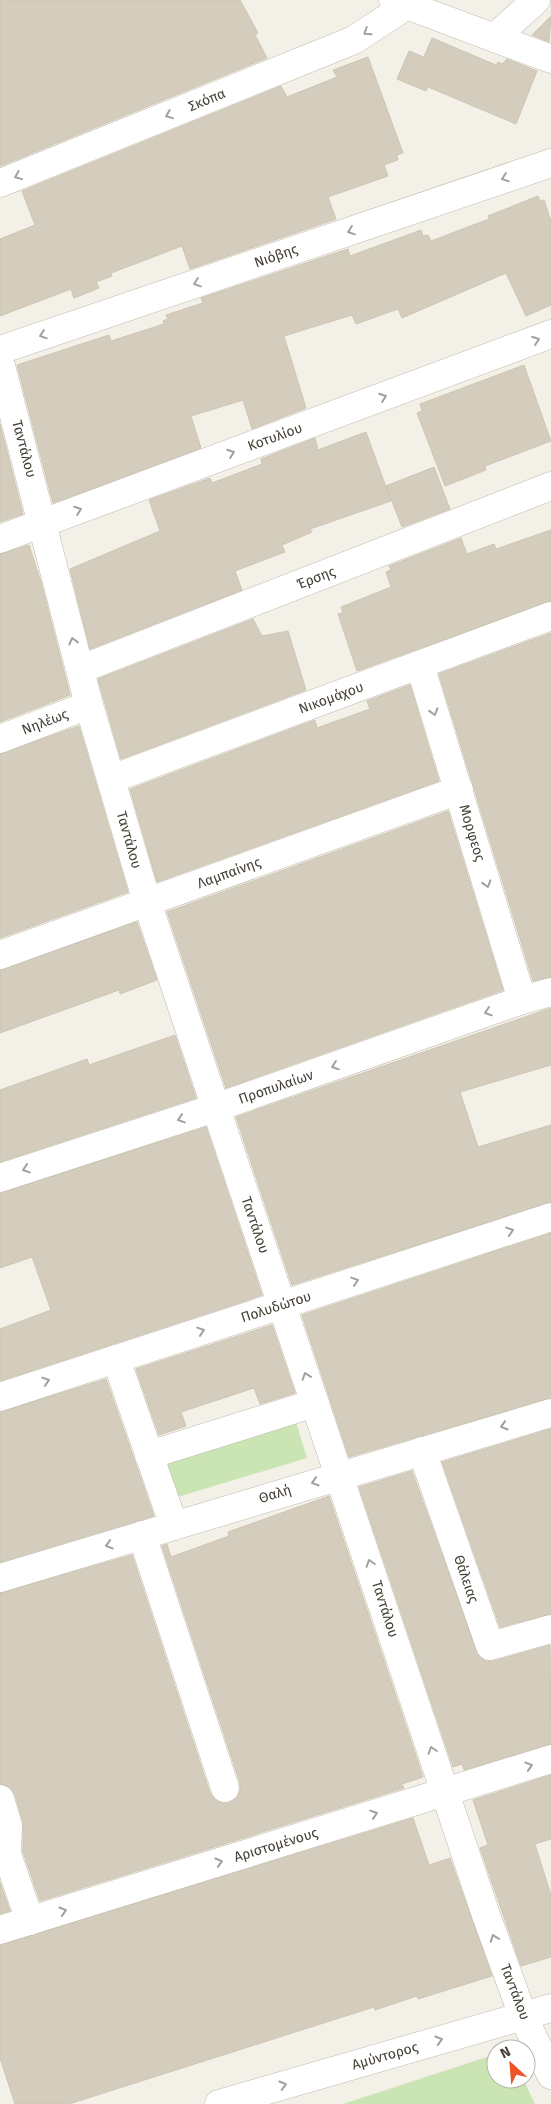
<svg xmlns="http://www.w3.org/2000/svg" width="551" height="2104" viewBox="0 0 551 2104" font-family="'Fira Sans',sans-serif">
  <style>
    .green { fill: #cae4b4 }
    .building { fill: #d4cdbe; stroke: #cec5b2 }
    .lines { fill: none; stroke-linecap: round; stroke-linejoin: round }
    .minor-casing { stroke: #beb9ab; stroke-width: 29 }
    .minor { stroke: #fff; stroke-width: 28 }
    .oneway { stroke: #a2a09b }
    .labels { text-anchor: middle; dominant-baseline: central; stroke-width: 4; stroke-linejoin: round; paint-order: stroke }
    .street-label { font-size: 14px; fill: #464137; stroke: #fff }
  </style>
  <rect width="100%" height="100%" fill="#f3f0e8"/>
  <!-- green -->
  <g class="green">
    <path d="M295,1419L307,1458L174,1498L162,1459Z"/>
    <path d="M496,2054V2079H523L535,2104H343Z"/>
  </g>
  <!-- building -->
  <g class="building">
    <path d="M0,0H240L258,33L255,35L267,58L0,166Z"/>
    <path d="M551,16L549,42L532,35Z"/>
    <path d="M432,38L496,65L498,62L502,64L507,59L537,71L516,124L428,87L426,91L397,79L409,51L424,57Z"/>
    <path d="M368,57L403,153L397,155L398,160L384,165L388,176L328,197L336,219L190,269L182,246L111,273L112,276L96,282L99,288L74,298L71,289L0,316V239L35,225L22,191L281,86L287,97L337,77L333,70Z"/>
    <path d="M538,196L540,201L544,200L551,221V305L526,316L506,273L402,318L398,309L356,324L352,315L284,336L306,408L252,429L243,400L191,416L201,448L53,503L17,365L109,335L111,341L164,324L163,321L168,319L166,315L203,303L201,298L348,249L350,256L421,230L423,236L428,235L431,241L489,219L488,216Z"/>
    <path d="M524,365L551,441L485,466L486,470L445,486L417,413L422,411L420,404Z"/>
    <path d="M0,424L23,514L0,522Z"/>
    <path d="M366,432L391,501L310,529L312,532L282,545L285,552L235,571L242,590L90,649L70,569L160,531L149,500L210,478L212,483L262,464L261,459L315,438L318,450Z"/>
    <path d="M434,467L450,509L402,527L386,486Z"/>
    <path d="M551,530V601L357,671L338,614L343,613L341,607L391,587L386,572L391,570L389,566L461,538L467,554L494,544L496,549Z"/>
    <path d="M29,545L41,582L70,695L0,722V554Z"/>
    <path d="M253,619L262,636L288,631L306,690L121,759L98,679Z"/>
    <path d="M551,633V977L533,981L439,674Z"/>
    <path d="M410,685L439,781L157,882L130,789L315,720L317,728L370,709L367,701Z"/>
    <path d="M79,726L128,892L0,938V754Z"/>
    <path d="M448,811L503,990L226,1088L167,912Z"/>
    <path d="M137,922L157,980L120,994L119,990L0,1033V970Z"/>
    <path d="M551,1008V1065L460,1092L478,1147L551,1125V1202L292,1285L236,1117Z"/>
    <path d="M175,1035L196,1098L0,1162V1090L87,1059L89,1065Z"/>
    <path d="M206,1127L262,1295L0,1381V1329L51,1310L32,1257L0,1268V1193Z"/>
    <path d="M551,1233V1398L349,1457L302,1315Z"/>
    <path d="M272,1325L295,1393L260,1404L254,1388L181,1412L186,1426L159,1435L136,1369Z"/>
    <path d="M106,1379L154,1516L0,1562V1412Z"/>
    <path d="M551,1429V1614L500,1627L442,1462Z"/>
    <path d="M412,1471L479,1657L486,1661H494L550,1645L551,1744L464,1770L462,1764L453,1767L359,1487Z"/>
    <path d="M329,1496L423,1777L402,1784L404,1788L40,1901L23,1852V1822L15,1795L10,1787L0,1784V1593L132,1555L210,1793L215,1800L222,1803H229L237,1798L240,1791V1783L162,1546L167,1544L171,1557L229,1536L228,1532Z"/>
    <path d="M551,1775V1839L535,1844L551,1895V1957L521,1966L480,1848L488,1845L473,1800Z"/>
    <path d="M413,1818L429,1865L450,1858L492,1976L418,1999L417,1996L375,2010L374,2007L69,2104H15L0,2058V1945Z"/>
    <path d="M0,1882L10,1911L0,1914Z"/>
  </g>
  <g class="lines">
    <defs>
      <g id="minor">
        <path d="M393,0L551,59"/>
        <path d="M494,38L536,0"/>
        <path d="M0,183L354,40L407,5"/>
        <path d="M0,350L551,163"/>
        <path d="M0,362L89,705L147,902L486,1915L523,2016L551,2075"/>
        <path d="M0,539L551,334"/>
        <path d="M420,665L522,1000"/>
        <path d="M81,669L551,486"/>
        <path d="M0,739L89,705"/>
        <path d="M111,779L551,616"/>
        <path d="M0,955L459,790"/>
        <path d="M0,1178L215,1108L522,1000L551,992"/>
        <path d="M116,1359L174,1526"/>
        <path d="M0,1397L551,1217"/>
        <path d="M422,1451L490,1646L551,1629"/>
        <path d="M149,1455L315,1403"/>
        <path d="M142,1535L225,1788"/>
        <path d="M0,1578L551,1413"/>
        <path d="M0,1799L8,1826L7,1854L30,1921"/>
        <path d="M0,1930L551,1759"/>
        <path d="M219,2104L551,2008"/>
      </g>
    </defs>
    <!-- minor casing -->
    <use href="#minor" class="minor-casing"/>
    <!-- minor -->
    <use href="#minor" class="minor"/>
  </g>
  <!-- one-way arrows -->
  <defs><path id="oneway-chevron" d="M-2-3.5L2.5 0L-2 3.5" fill="none" stroke-width="1.6" stroke-linecap="round" stroke-linejoin="round" transform="scale(1.25)"/></defs>
  <g class="oneway">
    <use href="#oneway-chevron" transform="translate(367 32) rotate(147)"/>
    <use href="#oneway-chevron" transform="translate(169 115) rotate(158)"/>
    <use href="#oneway-chevron" transform="translate(18 176) rotate(158)"/>
    <use href="#oneway-chevron" transform="translate(505 178) rotate(161)"/>
    <use href="#oneway-chevron" transform="translate(351 231) rotate(161)"/>
    <use href="#oneway-chevron" transform="translate(197 283) rotate(161)"/>
    <use href="#oneway-chevron" transform="translate(43 335) rotate(161)"/>
    <use href="#oneway-chevron" transform="translate(536 340) rotate(-20)"/>
    <use href="#oneway-chevron" transform="translate(383 397) rotate(-20)"/>
    <use href="#oneway-chevron" transform="translate(231 453) rotate(-20)"/>
    <use href="#oneway-chevron" transform="translate(78 510) rotate(-20)"/>
    <use href="#oneway-chevron" transform="translate(73 641) rotate(-104)"/>
    <use href="#oneway-chevron" transform="translate(434 712) rotate(73)"/>
    <use href="#oneway-chevron" transform="translate(487 884) rotate(73)"/>
    <use href="#oneway-chevron" transform="translate(488 1012) rotate(161)"/>
    <use href="#oneway-chevron" transform="translate(335 1066) rotate(161)"/>
    <use href="#oneway-chevron" transform="translate(181 1119) rotate(162)"/>
    <use href="#oneway-chevron" transform="translate(26 1169) rotate(162)"/>
    <use href="#oneway-chevron" transform="translate(510 1231) rotate(-18)"/>
    <use href="#oneway-chevron" transform="translate(355 1281) rotate(-18)"/>
    <use href="#oneway-chevron" transform="translate(201 1331) rotate(-18)"/>
    <use href="#oneway-chevron" transform="translate(306 1376) rotate(-109)"/>
    <use href="#oneway-chevron" transform="translate(46 1381) rotate(-18)"/>
    <use href="#oneway-chevron" transform="translate(504 1426) rotate(163)"/>
    <use href="#oneway-chevron" transform="translate(315 1482) rotate(163)"/>
    <use href="#oneway-chevron" transform="translate(109 1545) rotate(163)"/>
    <use href="#oneway-chevron" transform="translate(370 1563) rotate(-108)"/>
    <use href="#oneway-chevron" transform="translate(432 1750) rotate(-108)"/>
    <use href="#oneway-chevron" transform="translate(529 1766) rotate(-17)"/>
    <use href="#oneway-chevron" transform="translate(374 1814) rotate(-18)"/>
    <use href="#oneway-chevron" transform="translate(219 1862) rotate(-17)"/>
    <use href="#oneway-chevron" transform="translate(63 1911) rotate(-17)"/>
    <use href="#oneway-chevron" transform="translate(494 1938) rotate(-110)"/>
    <use href="#oneway-chevron" transform="translate(439 2040) rotate(-16)"/>
    <use href="#oneway-chevron" transform="translate(283 2085) rotate(-16)"/>
  </g>
  <g class="labels">
    <!-- street labels -->
    <g class="street-label">
      <text transform="translate(207 100) rotate(-22)">Σκόπα</text>
      <text transform="translate(276 256) rotate(-19)">Νιόβης</text>
      <text transform="translate(275 437) rotate(-20)">Κοτυλίου</text>
      <text transform="translate(24 449) rotate(75)">Ταντάλου</text>
      <text transform="translate(316 578) rotate(-21)">Έρσης</text>
      <text transform="translate(331 698) rotate(-20)">Νικομάχου</text>
      <text transform="translate(45 722) rotate(-21)">Νηλέως</text>
      <text transform="translate(472 833) rotate(73)">Μορφεος</text>
      <text transform="translate(129 840) rotate(74)">Ταντάλου</text>
      <text transform="translate(229 873) rotate(-20)">Λαμπαίνης</text>
      <text transform="translate(276 1087) rotate(-19)">Προπυλαίων</text>
      <text transform="translate(255 1225) rotate(71)">Ταντάλου</text>
      <text transform="translate(276 1307) rotate(-18)">Πολυδώτου</text>
      <text transform="translate(275 1494) rotate(-17)">Θαλή</text>
      <text transform="translate(466 1579) rotate(71)">Θάλειας</text>
      <text transform="translate(385 1609) rotate(72)">Ταντάλου</text>
      <text transform="translate(276 1845) rotate(-17)">Αριστομένους</text>
      <text transform="translate(515 1992) rotate(69)">Ταντάλου</text>
      <text transform="translate(385 2056) rotate(-16)">Αμύντορος</text>
    </g>
  </g>
  <!-- north arrow -->
  <g transform="translate(511 2064) rotate(334)"><circle r="24" fill="#ffffff" stroke="#b5b3af"/>
  <path d="M0-4L9 19L0 12L-9 19Z" fill="#eb5527"/>
  <text y="-8" font-size="14" font-weight="bold" text-anchor="middle" fill="#464137">N</text>
  </g>
</svg>
